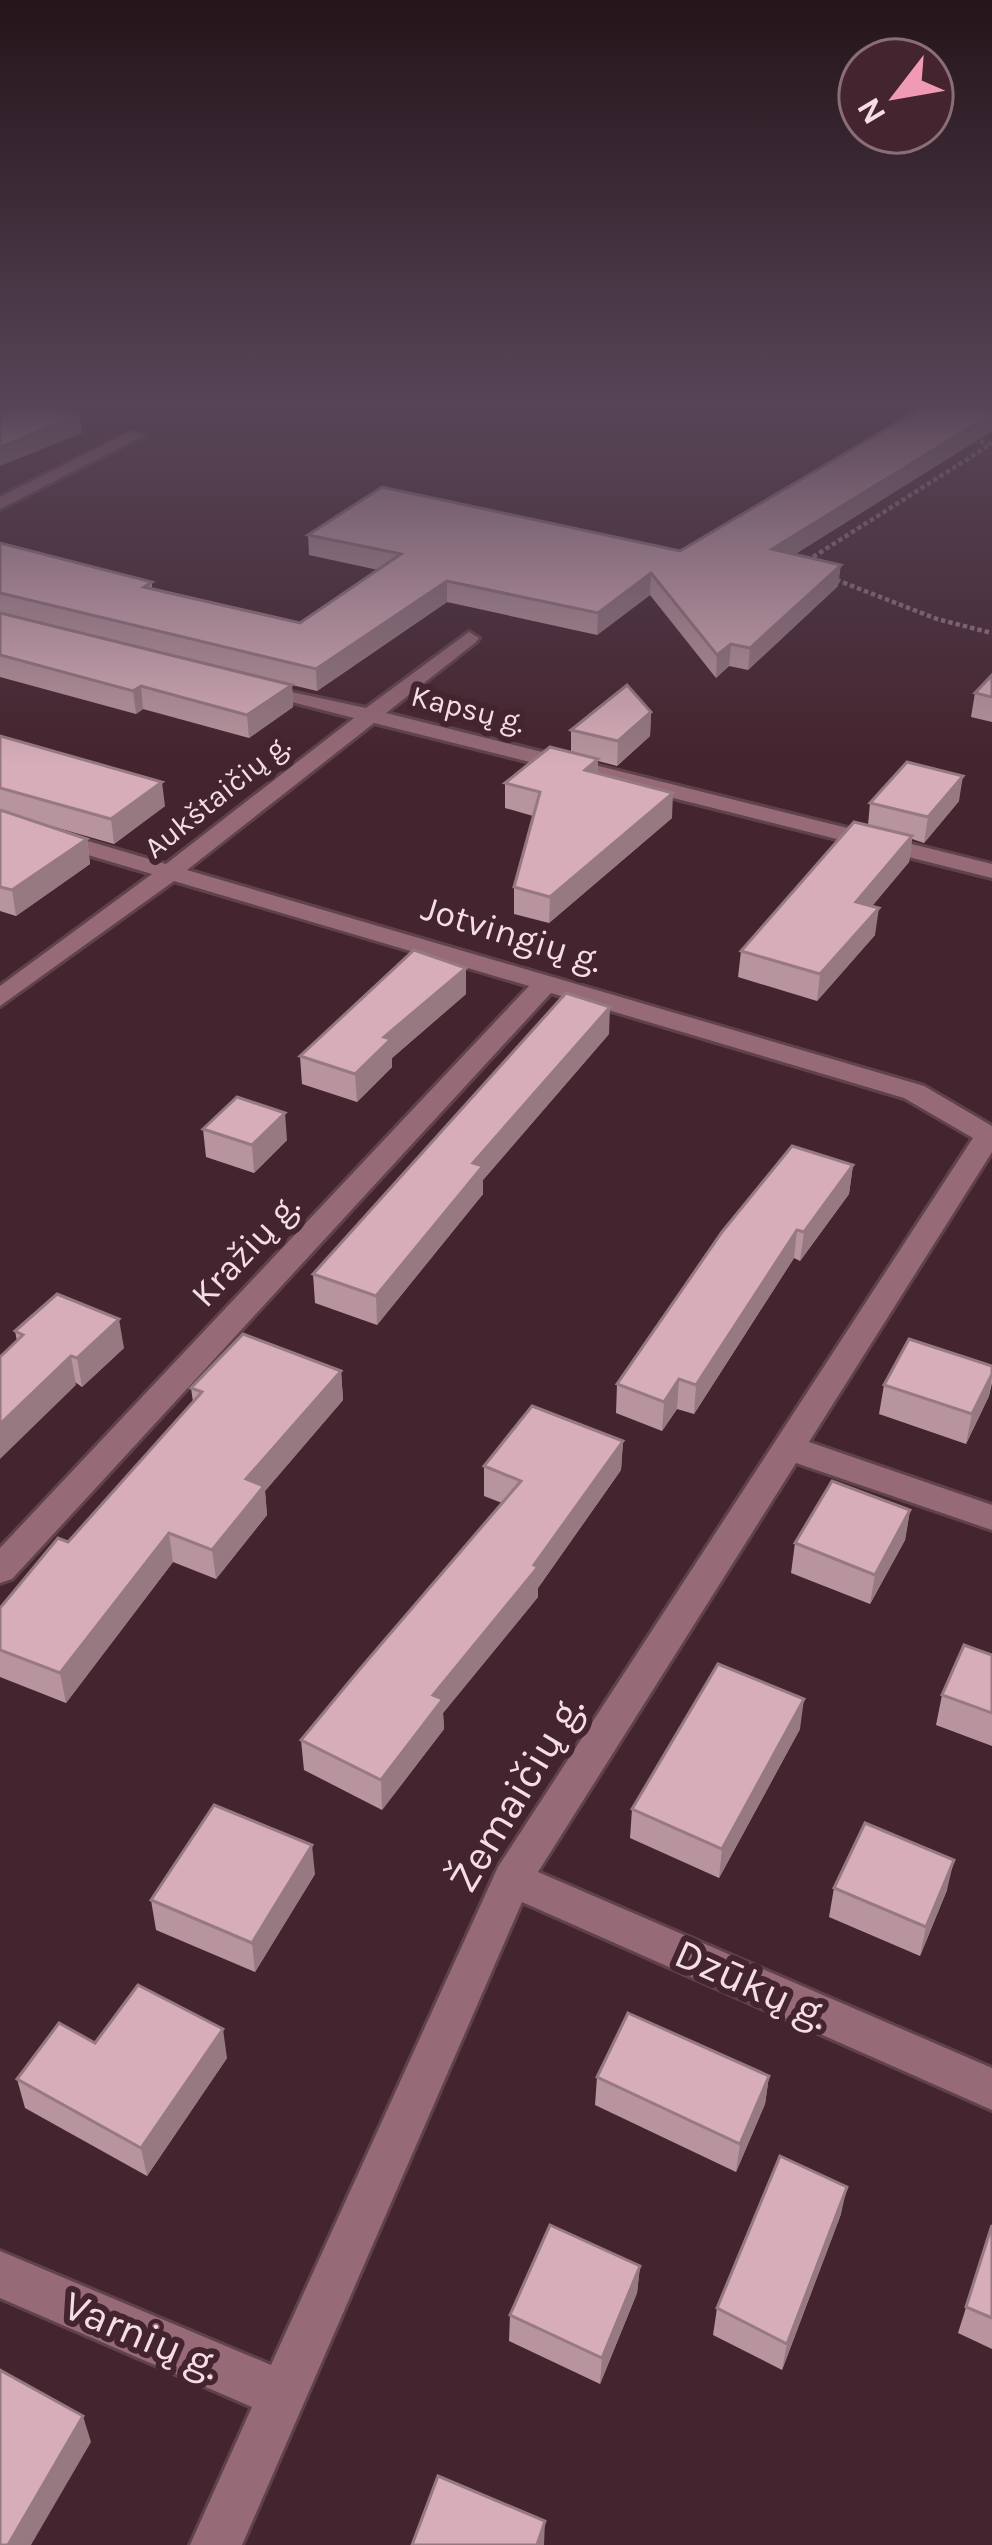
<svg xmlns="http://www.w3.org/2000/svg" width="992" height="2545" viewBox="0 0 992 2545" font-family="Karla,sans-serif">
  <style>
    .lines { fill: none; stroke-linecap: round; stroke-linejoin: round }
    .minor-casing { stroke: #60424b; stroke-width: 6 }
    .path { stroke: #91767e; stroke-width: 4.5; stroke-dasharray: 4.5 3; stroke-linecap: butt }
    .minor { fill: #966a77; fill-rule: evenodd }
    .wall { fill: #b8959e }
    .shaded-wall { fill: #967981 }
    .building { fill: #d6adb8; stroke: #967981; stroke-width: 3 }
    .labels { text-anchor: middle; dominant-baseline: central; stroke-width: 12; stroke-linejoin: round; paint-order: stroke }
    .far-street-label { font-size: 30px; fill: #f4dee4; stroke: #44242e }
    .street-label { font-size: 36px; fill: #f4dee4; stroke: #44242e }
    .near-street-label { font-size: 42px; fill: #f4dee4; stroke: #44242e }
  </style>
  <rect width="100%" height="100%" fill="#44242e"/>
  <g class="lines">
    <defs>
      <g id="minor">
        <path d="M130,432L144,435L0,509V497Z"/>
        <path d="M469,632L479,638L476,642L386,713L992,864V878L374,723L187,870L924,1086L992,1126V1152L809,1442L992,1505V1530L796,1463L538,1872L992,2068V2110L522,1902L242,2545H190L252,2407L0,2298V2251L271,2365L498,1867L973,1138L904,1098L551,993L12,1579L0,1583V1548L529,986L174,881L0,1006V986L152,874L0,829V815L166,864L354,718L249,691V683L366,708Z"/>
      </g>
    </defs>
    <!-- minor casing -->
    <use href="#minor" class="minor-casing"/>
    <!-- path -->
    <g class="path">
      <path d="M813,557L991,444L970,439"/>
      <path d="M829,577L937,619L992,633"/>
    </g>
    <!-- minor -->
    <use href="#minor" class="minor"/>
  </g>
  <!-- wall -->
  <g class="wall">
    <path d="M992,407V431L795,554L838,586L748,670L729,666L716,678L650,595L597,635L447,602L317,691L292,685L293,707L249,738L143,709L136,714L0,677V543L152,582V589L300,623L378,570L309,555L308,535L680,551Z"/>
    <path d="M992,675V722L971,717L975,693Z"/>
    <path d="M651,712L650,736L617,766L598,761L597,773L672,818L549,923L514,914V887L533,816L505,808V783L571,752V730Z"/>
    <path d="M0,736L165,806L114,844L44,824L87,839L90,864L16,916L0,911Z"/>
    <path d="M959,801L924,843L912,839L909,862L872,906L875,935L817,1001L738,977L741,951L868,825L870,803Z"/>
    <path d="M466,968V994L392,1058V1067L357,1102L302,1084L300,1056Z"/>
    <path d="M609,1034L483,1180V1194L377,1325L315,1303L313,1274Z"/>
    <path d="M203,1129L287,1140L254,1173L206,1157Z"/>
    <path d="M853,1165L849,1194L800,1261L794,1258L694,1414L677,1409L662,1431L616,1413L617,1384Z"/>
    <path d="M15,1331L124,1348L82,1387L17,1341Z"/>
    <path d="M992,1366V1383L989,1396L966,1444L879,1414L884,1385Z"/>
    <path d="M341,1371L343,1400L265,1491L267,1515L216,1579L173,1562L66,1703L0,1677V1608L68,1542L193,1402L191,1388Z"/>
    <path d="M623,1441L621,1470L538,1588V1597L443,1713L444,1729L382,1810L304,1770L301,1740L502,1503L484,1496V1466Z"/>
    <path d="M910,1510L905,1540L870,1604L791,1573L795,1543Z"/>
    <path d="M992,1655V1746L936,1725L942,1695Z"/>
    <path d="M800,1729L719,1878L630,1838L632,1809Z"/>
    <path d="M315,1874L255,1972L156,1930L151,1900Z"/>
    <path d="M834,1888L947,1890L920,1956L829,1917Z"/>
    <path d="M95,2043L227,2058L147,2176L25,2108L17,2079Z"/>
    <path d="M769,2076L765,2104L736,2172L595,2105L597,2077Z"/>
    <path d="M841,2214L782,2370L713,2335L717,2308Z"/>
    <path d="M992,2225V2349L958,2333Z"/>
    <path d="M640,2266L637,2293L600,2384L509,2341L510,2315Z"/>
  </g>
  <!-- shaded-wall -->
  <g class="shaded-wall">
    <path d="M992,414V431L770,570L772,549Z"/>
    <path d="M80,415L82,433L0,466V447Z"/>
    <path d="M841,565L838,586L748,670L750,648Z"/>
    <path d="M651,573L650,595L597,635L598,613Z"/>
    <path d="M447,581V602L317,691L316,669Z"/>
    <path d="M731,644L729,666L716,678L717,655Z"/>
    <path d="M292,685L293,707L249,738L247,715Z"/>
    <path d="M141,686L143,709L136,714L133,691Z"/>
    <path d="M651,712L650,736L617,766L618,741Z"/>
    <path d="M598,759L597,784L585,770Z"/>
    <path d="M963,776L959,801L924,843L928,817Z"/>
    <path d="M162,782L165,806L114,844L111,819Z"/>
    <path d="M673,793L672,818L549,923L550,897Z"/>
    <path d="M912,836L909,862L853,929L856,902Z"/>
    <path d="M87,839L90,864L16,916L12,890Z"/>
    <path d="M879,908L875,935L817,1001L820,974Z"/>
    <path d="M466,968V994L392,1058V1067L357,1102L355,1074L384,1037Z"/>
    <path d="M610,1007L609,1034L483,1180V1194L377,1325L376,1296L473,1163Z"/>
    <path d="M285,1113L287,1140L254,1173L252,1145Z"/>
    <path d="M853,1165L849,1194L800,1261L804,1232Z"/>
    <path d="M797,1230L794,1258L694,1414L696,1385Z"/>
    <path d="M119,1319L124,1348L82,1387L77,1358Z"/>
    <path d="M71,1356L76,1385L0,1459V1424Z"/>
    <path d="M341,1371L343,1400L265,1491L267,1515L216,1579L212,1550L246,1479Z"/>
    <path d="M992,1374L989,1396L966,1444L972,1414Z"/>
    <path d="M679,1379L677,1409L662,1431L664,1402Z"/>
    <path d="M623,1441L621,1470L538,1588V1597L443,1713L444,1729L382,1810L381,1780L433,1695L534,1565Z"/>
    <path d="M910,1510L905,1540L870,1604L875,1575Z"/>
    <path d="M169,1533L173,1562L66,1703L60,1673Z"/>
    <path d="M804,1699L800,1729L719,1878L722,1849Z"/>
    <path d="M312,1845L315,1874L255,1972L252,1943Z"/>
    <path d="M954,1860L947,1890L920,1956L926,1927Z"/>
    <path d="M223,2029L227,2058L147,2176L141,2148Z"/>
    <path d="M769,2076L765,2104L736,2172L740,2144Z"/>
    <path d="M847,2187L841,2214L782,2370L787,2344Z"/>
    <path d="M640,2266L637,2293L600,2384L602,2358Z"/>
    <path d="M83,2416L91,2442L31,2545H8Z"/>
    <path d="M545,2521L544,2545H537Z"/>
  </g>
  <!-- building -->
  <g class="building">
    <path d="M0,407H50L80,415L0,447Z"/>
    <path d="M923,407H992V414L772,549L841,565L750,648L731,644L717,655L651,573L598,613L447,581L316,669L0,593V543L152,582L144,587L300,623L401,554L308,535L382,487L680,551Z"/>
    <path d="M0,613L292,685L247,715L141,686L133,691L0,655Z"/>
    <path d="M992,675V697L975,693Z"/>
    <path d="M627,685L651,712L618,741L571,730Z"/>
    <path d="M0,736L162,782L111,819L0,788Z"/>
    <path d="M550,747L598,759L585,770L673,793L550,897L514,887L540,792L505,783Z"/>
    <path d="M907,762L963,776L928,817L870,803Z"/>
    <path d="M0,810L87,839L12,890L0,887Z"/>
    <path d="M854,822L912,836L856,902L879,908L820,974L741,951Z"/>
    <path d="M414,950L466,968L384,1037L391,1039L355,1074L300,1056Z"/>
    <path d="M566,993L610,1007L473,1163L483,1166L376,1296L313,1274Z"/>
    <path d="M237,1097L285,1113L252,1145L203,1129Z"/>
    <path d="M792,1146L853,1165L804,1232L797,1230L696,1385L679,1379L664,1402L617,1384L722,1232Z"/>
    <path d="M57,1294L119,1319L77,1358L71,1356L0,1424V1357L23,1335L15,1331Z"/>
    <path d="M243,1334L341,1371L246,1479L264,1486L212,1550L169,1533L60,1673L0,1650V1608L58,1538L68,1542L202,1392L191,1388Z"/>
    <path d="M909,1339L992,1366V1374L972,1414L884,1385Z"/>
    <path d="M532,1406L623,1441L534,1565L538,1567L433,1695L443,1699L381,1780L301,1740L359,1670L521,1481L484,1466Z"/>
    <path d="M832,1481L910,1510L875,1575L795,1543Z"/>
    <path d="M964,1645L992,1655V1713L942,1695Z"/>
    <path d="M718,1664L804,1699L722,1849L632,1809Z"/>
    <path d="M214,1805L312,1845L252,1943L151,1900Z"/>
    <path d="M865,1823L954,1860L926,1927L834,1888Z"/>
    <path d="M138,1985L223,2029L141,2148L17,2079L59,2023L95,2043Z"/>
    <path d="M628,2013L769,2076L740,2144L597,2077Z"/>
    <path d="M780,2156L847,2187L787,2344L717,2308Z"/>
    <path d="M550,2225L640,2266L602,2358L510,2315Z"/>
    <path d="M992,2225V2318L966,2307Z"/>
    <path d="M0,2370L83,2416L8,2545H0Z"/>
    <path d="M438,2476L545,2521L537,2545H412Z"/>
  </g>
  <!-- sky -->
  <linearGradient id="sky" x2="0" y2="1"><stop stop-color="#251419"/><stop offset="0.53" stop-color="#564557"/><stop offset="1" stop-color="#564557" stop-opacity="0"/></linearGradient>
  <rect width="992" height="764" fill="url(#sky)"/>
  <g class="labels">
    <!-- far-street labels -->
    <g class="far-street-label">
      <text transform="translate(468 709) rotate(14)">Kapsų g.</text>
      <text transform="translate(217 796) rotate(-39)">Aukštaičių g.</text>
    </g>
    <!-- street labels -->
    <g class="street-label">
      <text transform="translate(512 934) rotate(17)">Jotvingių g.</text>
      <text transform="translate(245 1250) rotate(-47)">Kražių g.</text>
    </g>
    <!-- near-street labels -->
    <g class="near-street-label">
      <text transform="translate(516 1793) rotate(-59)">Žemaičių g.</text>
      <text transform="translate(752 1984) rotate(24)">Dzūkų g.</text>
      <text transform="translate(142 2335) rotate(23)">Varnių g.</text>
    </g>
  </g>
  <!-- north arrow -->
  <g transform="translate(896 96) rotate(239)"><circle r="57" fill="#44242e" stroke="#8a6e77" stroke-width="3"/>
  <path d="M0-9L21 45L0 30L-21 45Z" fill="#f19ab4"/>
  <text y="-18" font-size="33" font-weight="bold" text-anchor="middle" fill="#f4dee4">N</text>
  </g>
</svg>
